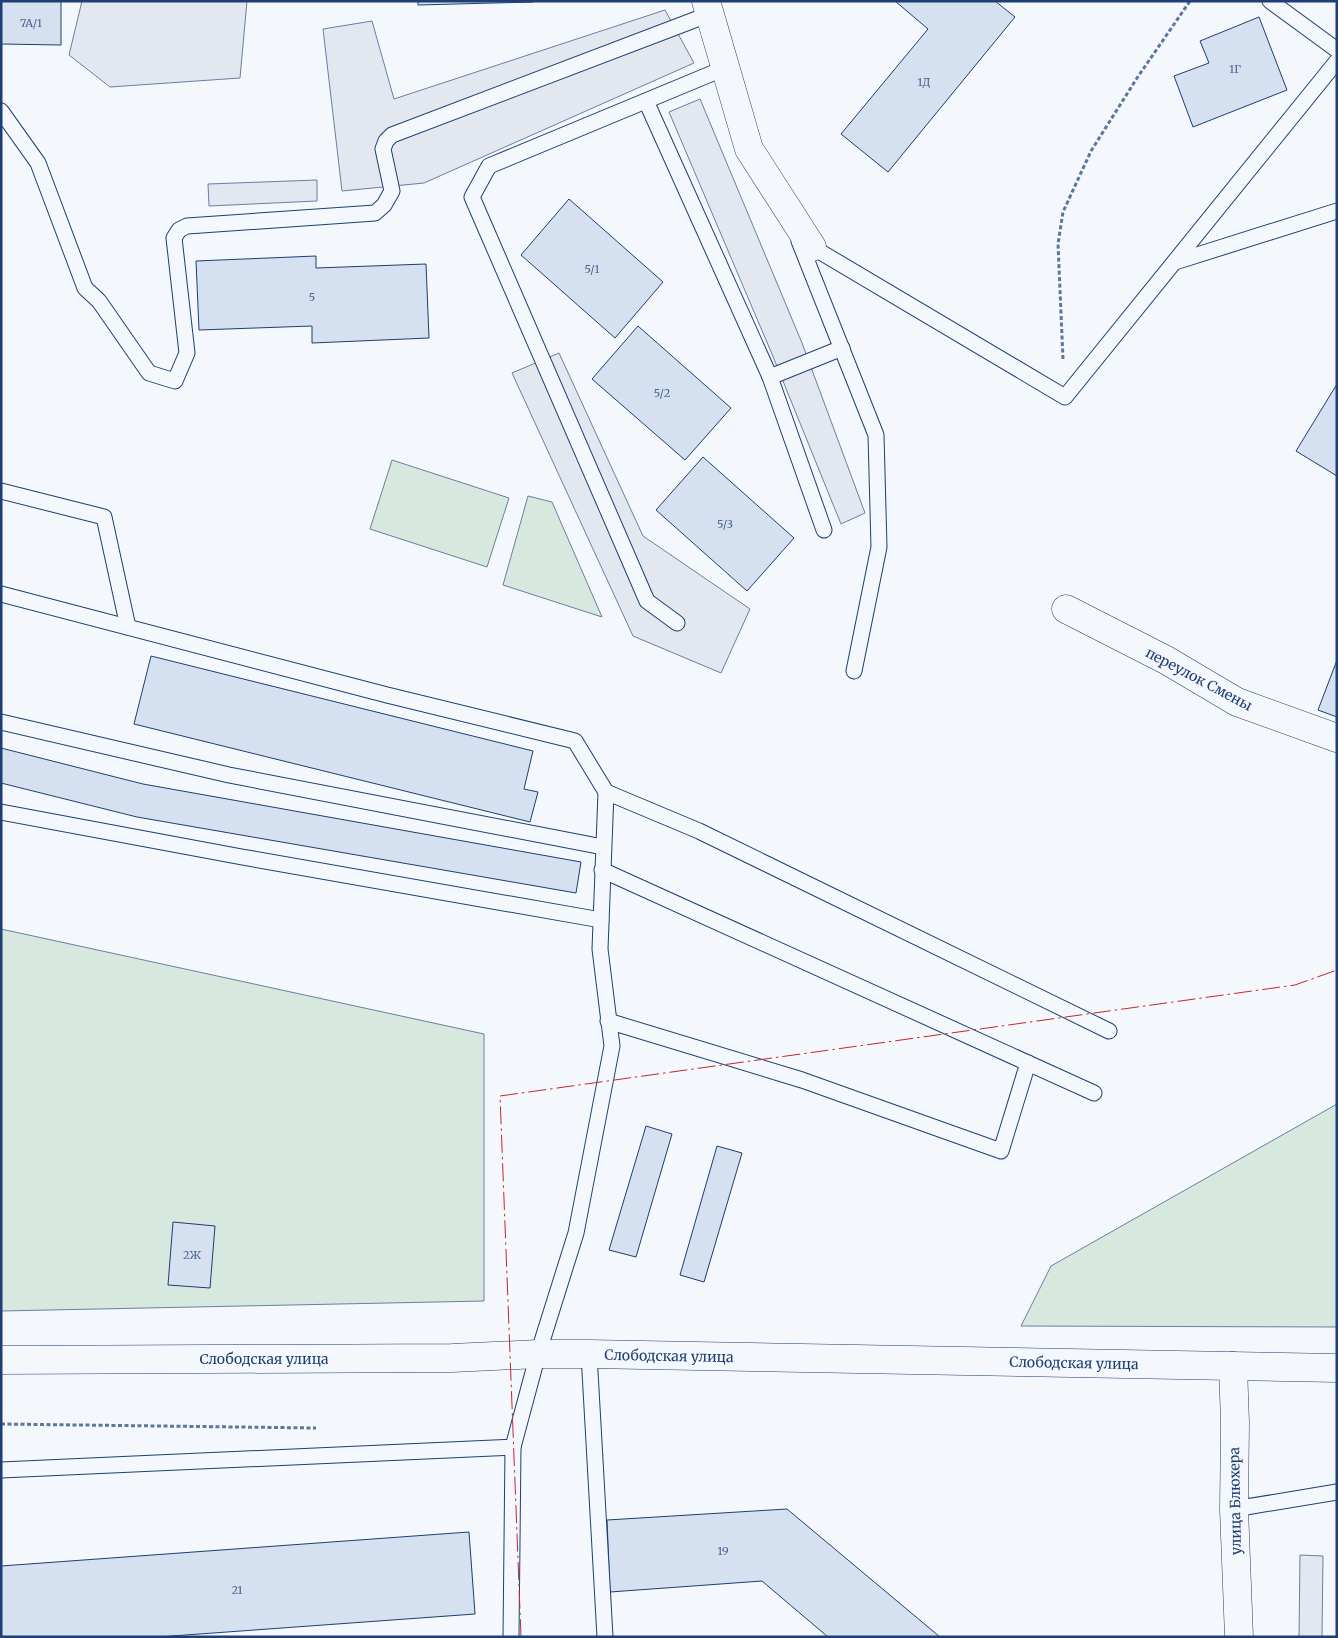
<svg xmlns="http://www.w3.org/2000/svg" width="1338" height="1638" viewBox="0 0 1338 1638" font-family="Merriweather,serif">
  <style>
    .green { fill: #d7e8df; stroke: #687fa3 }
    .parking { fill: #e3e8f0; stroke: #687fa3 }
    .building { fill: #d5e0f0; stroke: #1d3f73 }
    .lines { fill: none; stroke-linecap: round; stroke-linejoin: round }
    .lane-casing { stroke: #1d3f73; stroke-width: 17 }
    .street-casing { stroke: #1d3f73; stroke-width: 29 }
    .secondary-casing { stroke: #1d3f73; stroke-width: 29 }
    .path { stroke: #5e769c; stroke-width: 3; stroke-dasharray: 4 2.5; stroke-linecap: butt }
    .lane { stroke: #f4f7fb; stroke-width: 15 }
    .street { stroke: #f4f7fb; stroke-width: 28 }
    .secondary { stroke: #f4f7fb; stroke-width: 28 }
    .power { stroke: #c62828; stroke-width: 1; stroke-dasharray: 18 4 2.5 4; stroke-linecap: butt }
    .labels { text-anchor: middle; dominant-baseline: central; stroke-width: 4; stroke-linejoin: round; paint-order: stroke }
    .number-label { font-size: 11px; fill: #4b6792 }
    .street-label { font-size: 14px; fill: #1d3f73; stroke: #f4f7fb }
  </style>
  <rect width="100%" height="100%" fill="#f4f7fb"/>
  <!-- green -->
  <g class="green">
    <path d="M392,460L509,498L487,567L370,529Z"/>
    <path d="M528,496L552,502L602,617L503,585Z"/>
    <path d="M1,929L484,1034V1301L1,1311Z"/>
    <path d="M1337,1104V1327L1021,1326L1051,1266Z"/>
  </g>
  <!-- parking -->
  <g class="parking">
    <path d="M82,1H247L240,78L110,87L69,55Z"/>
    <path d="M665,10L694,63L424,183L342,191L323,29L372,21L394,99Z"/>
    <path d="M700,99L802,343L865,513L841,524L772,354L669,112Z"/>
    <path d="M317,180V201L209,206L208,184Z"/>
    <path d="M559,353L643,536L750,609L721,673L633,636L512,373Z"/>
    <path d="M1300,1555L1323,1556L1322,1637H1299Z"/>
  </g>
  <!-- building -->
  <g class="building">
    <path d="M1,1H61V45L1,44Z"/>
    <path d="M418,1H533V2L418,5Z"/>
    <path d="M895,1H995L1015,17L888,172L841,134L928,29Z"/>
    <path d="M1259,17L1287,90L1193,127L1174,76L1209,63L1200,41Z"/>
    <path d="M569,199L663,282L615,338L521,255Z"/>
    <path d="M316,256V268L426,264L429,338L312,343V326L199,330L196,261Z"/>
    <path d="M638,326L731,408L685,460L592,379Z"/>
    <path d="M1337,384V476L1296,451Z"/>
    <path d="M703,457L794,538L747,591L656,510Z"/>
    <path d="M151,656L533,751L524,789L538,792L530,822L134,724Z"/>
    <path d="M1337,660V717L1318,710Z"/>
    <path d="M1,748L143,784L581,862L576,893L137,817L1,783Z"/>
    <path d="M646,1126L672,1134L636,1257L609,1250Z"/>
    <path d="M717,1146L742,1153L704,1282L680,1275Z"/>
    <path d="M173,1222L215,1226L210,1288L168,1285Z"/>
    <path d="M787,1509L940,1637H828L762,1581L610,1592L607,1520Z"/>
    <path d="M469,1532L475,1614L158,1637H1V1566Z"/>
  </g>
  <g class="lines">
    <defs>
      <g id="lane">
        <path d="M1270,1L1337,50"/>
        <path d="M646,101L770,377L842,348"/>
        <path d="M1,111L38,163L85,288L99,301L149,373L175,381L187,353L174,238L179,230L187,226L375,213L384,205L392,191L383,149L386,141L392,135L710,14"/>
        <path d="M799,241L876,435L879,547L854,671"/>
        <path d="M812,247L1065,397L1337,61"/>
        <path d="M1175,262L1337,211"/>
        <path d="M770,377L824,530"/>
        <path d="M1,491L104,517L128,627"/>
        <path d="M1,594L387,695L575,741L606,792L600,949L612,1046L576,1233L538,1354L513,1447L1,1470"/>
        <path d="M677,623L647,601L472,197L489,166L725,68"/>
        <path d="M1,722L229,775L603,847"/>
        <path d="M606,792L699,831L1109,1031"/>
        <path d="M1,812L242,857L601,920"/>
        <path d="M602,870L1094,1093"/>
        <path d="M608,1021L802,1080L1001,1151L1028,1063"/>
        <path d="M589,1354L605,1637"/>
        <path d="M1234,1509L1337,1492"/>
        <path d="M511,1637L513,1447"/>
      </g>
      <g id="street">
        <path d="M706,1L749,149L812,247"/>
        <path d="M1066,609L1166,660L1237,702L1337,738"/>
        <path d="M1233,1366L1235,1423L1234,1509L1239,1637"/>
      </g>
      <path id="secondary" d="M1,1360L452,1358L538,1354H589L1337,1368"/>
    </defs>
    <!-- lane casing -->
    <use href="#lane" class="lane-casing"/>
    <!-- street casing -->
    <use href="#street" class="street-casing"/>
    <!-- secondary casing -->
    <use href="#secondary" class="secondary-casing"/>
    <!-- path -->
    <g class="path">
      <path d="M1063,359L1058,244L1063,212L1091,151L1137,78L1190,1"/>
      <path d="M1,1424L316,1428"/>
    </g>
    <!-- lane -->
    <use href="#lane" class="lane"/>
    <!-- street -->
    <use href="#street" class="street"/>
    <!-- secondary -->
    <use href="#secondary" class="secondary"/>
    <!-- power -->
    <path class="power" d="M521,1637L500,1096L1295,985L1337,970"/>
  </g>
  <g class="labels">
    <!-- number labels -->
    <g class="number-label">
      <text x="31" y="23">7А/1</text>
      <text x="1235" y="69">1Г</text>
      <text x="924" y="82">1Д</text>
      <text x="592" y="269">5/1</text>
      <text x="312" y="297">5</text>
      <text x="662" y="393">5/2</text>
      <text x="725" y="524">5/3</text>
      <text x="192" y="1255">2Ж</text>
      <text x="723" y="1551">19</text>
      <text x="237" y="1590">21</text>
    </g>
    <!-- street labels -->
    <g class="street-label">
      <text transform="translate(1199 679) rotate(28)">переулок Смены</text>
      <text transform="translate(669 1356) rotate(1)">Слободская улица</text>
      <text x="264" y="1359">Слободская улица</text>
      <text transform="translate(1074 1363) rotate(1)">Слободская улица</text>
      <text transform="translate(1235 1501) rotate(-91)">улица Блюхера</text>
    </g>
  </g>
  <!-- border -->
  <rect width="1338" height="1638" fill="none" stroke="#1d3f73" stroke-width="5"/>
</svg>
